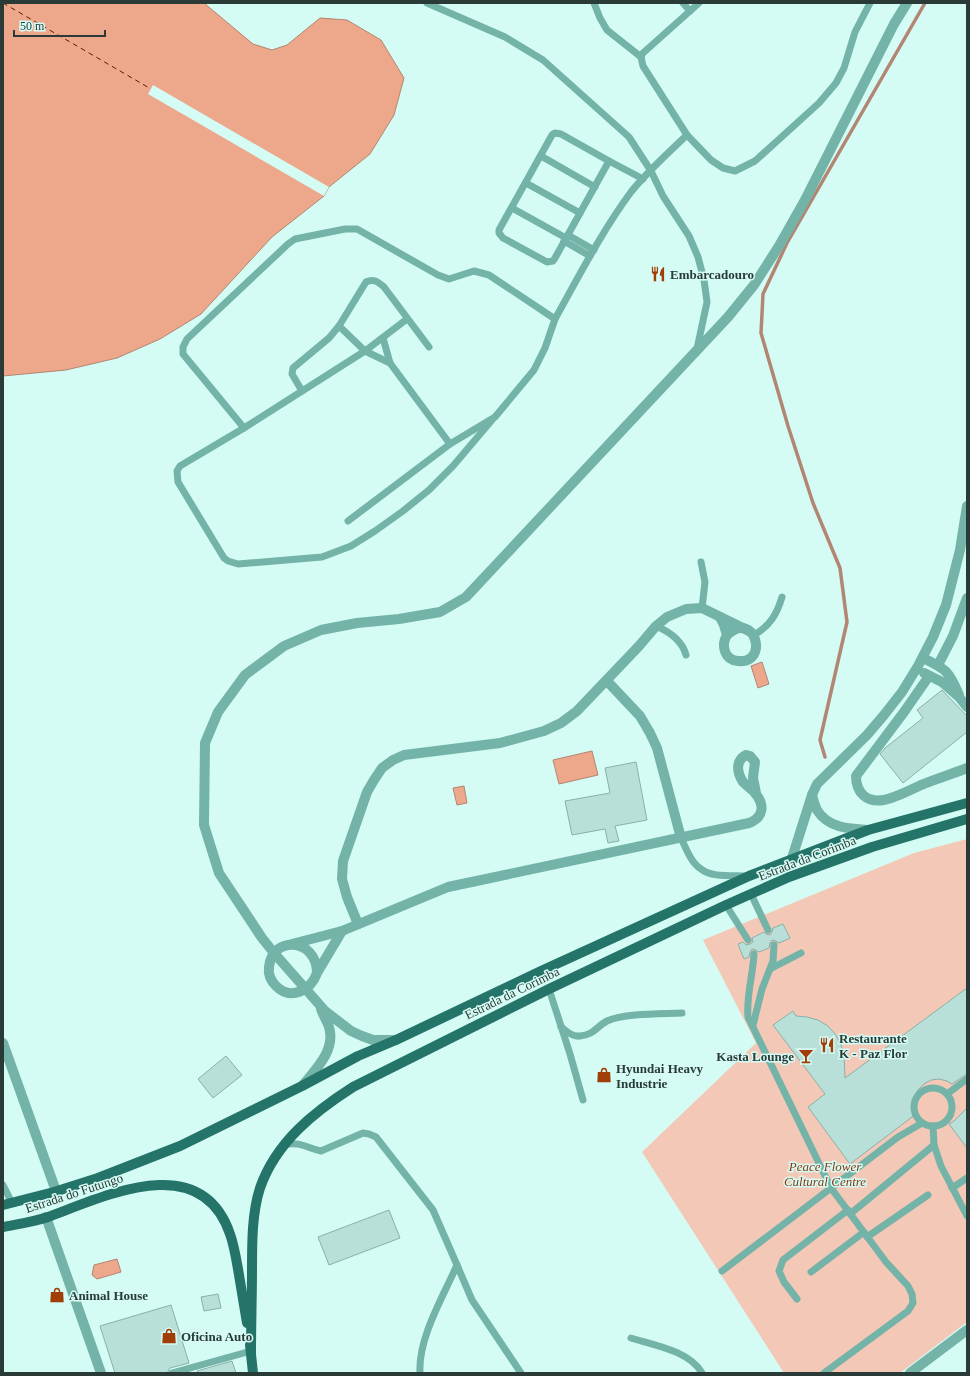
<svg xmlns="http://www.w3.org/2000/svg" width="970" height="1376" viewBox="0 0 970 1376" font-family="Georgia,serif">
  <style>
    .green { fill: #f4c8b7 }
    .water { fill: #eda78b; stroke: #b28672 }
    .pier { fill: #d4fcf4 }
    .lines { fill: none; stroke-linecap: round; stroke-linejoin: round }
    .stream { stroke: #b28672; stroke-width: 3.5 }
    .ferry { stroke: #5b1e00; stroke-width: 1; stroke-dasharray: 5 4; stroke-linecap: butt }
    .building { fill: #b9e0d8; stroke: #8ab0a8 }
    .service { stroke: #73b3a8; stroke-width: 7 }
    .minor { stroke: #73b3a8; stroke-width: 10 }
    .primary { stroke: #257469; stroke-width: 10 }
    .labels { text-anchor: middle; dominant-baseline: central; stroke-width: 3; stroke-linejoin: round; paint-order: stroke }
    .poi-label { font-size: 13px; font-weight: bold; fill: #2a3a37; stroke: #d4fcf4; text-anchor: start }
    .street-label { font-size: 13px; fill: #2a3a37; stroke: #d4fcf4 }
    .park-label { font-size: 13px; font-style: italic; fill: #8a3812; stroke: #d4fcf4 }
  </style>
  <rect width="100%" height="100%" fill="#d4fcf4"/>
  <!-- green -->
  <path class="green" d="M967,839V1322L900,1373H784L642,1152L756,1043L703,940L914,853Z"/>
  <!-- water -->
  <g class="water">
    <path d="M3,3H204L253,44L272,50L287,45L320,18L347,20L381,40L404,78L394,115L370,154L329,187L324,196L272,237L201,314L160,339L117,358L66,370L3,376Z"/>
    <path d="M762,662L769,684L758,688L751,666Z"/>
    <path d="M592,751L598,775L559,784L553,760Z"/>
    <path d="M464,786L467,803L457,805L453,788Z"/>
    <path d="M117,1259L121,1272L97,1279L92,1275L94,1265Z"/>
  </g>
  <!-- pier -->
  <path class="pier" d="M153,85L329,187L324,196L148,94Z"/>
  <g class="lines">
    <!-- stream -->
    <path class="stream" d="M825,757L820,740L847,622L840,568L813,503L788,426L761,333L763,294L787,243L925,3"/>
    <!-- ferry -->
    <path class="ferry" d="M3,3L151,89"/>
  </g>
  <!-- building -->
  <g class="building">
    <path d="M942,690L967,716V732L903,783L880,754L885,748L923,718L917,710Z"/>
    <path d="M636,762L647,820L615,826L619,841L608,843L605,829L572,835L565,801L610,793L605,768Z"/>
    <path d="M783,924L790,938L779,943L776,941L772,940L770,943L769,948L759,952L756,950L752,949L750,952L749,957L744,959L738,944L743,942L746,945L750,944L753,942L752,938L764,932L766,934L770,935L772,932L773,928Z"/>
    <path d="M967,988V1074L952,1084L947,1081L939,1079L931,1080L924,1084L918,1090L914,1098L913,1107L916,1114L850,1164L808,1107L825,1094L773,1025L793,1011L796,1016L807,1017L818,1020L828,1026L836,1035L841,1045L844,1055L845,1078Z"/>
    <path d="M226,1056L242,1075L213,1098L198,1079Z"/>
    <path d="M967,1108V1148L949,1124L954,1121Z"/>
    <path d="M389,1210L400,1238L329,1265L318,1237Z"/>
    <path d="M218,1294L221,1308L204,1311L201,1297Z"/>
    <path d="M171,1305L189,1363L170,1368L167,1373H115L100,1326Z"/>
    <path d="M232,1361L236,1373H198L197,1371Z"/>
  </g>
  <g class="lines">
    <!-- service -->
    <g class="service">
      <path d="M427,3L505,37L543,60L629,137L651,171L663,196L689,236L698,257L704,280L707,302L697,349"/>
      <path d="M594,3L600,18L607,30L641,57"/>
      <path d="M683,3L690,11"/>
      <path d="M555,133L561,134L609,161L555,258L553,261L547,262L503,238L499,233V230L552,135Z"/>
      <path d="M687,135L643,66L641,57L643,53L699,3"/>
      <path d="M541,156L595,187"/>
      <path d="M609,161L643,179"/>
      <path d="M526,183L580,213"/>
      <path d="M512,208L566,238"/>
      <path d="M568,235L594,250"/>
      <path d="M564,241L590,256"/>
      <path d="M407,319L365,351L244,428L180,466L177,471L178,482L224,558L228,561L238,564L322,557L351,546L375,531L403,511L429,490L453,466L492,420"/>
      <path d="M555,319C579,276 602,231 631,192C646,173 669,152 687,135L711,160L723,168L735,171L755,161L819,103L836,83L844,68L855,32L870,3"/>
      <path d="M339,326L365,351L390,363"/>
      <path d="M383,338L390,363L450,444"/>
      <path d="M302,391L292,374L293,368L329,338L339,326L366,282C374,278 378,282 384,287L429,347"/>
      <path d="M244,428L183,354V347L187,339L288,244L295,239L345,229H357L438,275L449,279L474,271L489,275L555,319L545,348L534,370L495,417L450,444L348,521"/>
      <path d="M701,562L705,582L702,608"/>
      <path d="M656,626C670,632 682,640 686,655"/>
      <path d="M754,635C770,626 777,614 782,597"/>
      <path d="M681,838C686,848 691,863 701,869C712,878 733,875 747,876"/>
      <path d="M751,894L768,930"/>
      <path d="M726,905L748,940"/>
      <path d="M754,954C753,975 746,996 748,1017L831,1188L886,1262L908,1286L912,1294L913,1303L908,1311L824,1373"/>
      <path d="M770,969L801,953"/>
      <path d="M549,989L570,1054L583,1100"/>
      <path d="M753,1025L762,989L773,961L774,945"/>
      <path d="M561,1027C567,1032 573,1037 580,1036C594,1035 597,1026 607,1021C625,1013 661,1014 682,1013"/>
      <circle cx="933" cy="1107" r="19"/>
      <path d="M947,1094L967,1079"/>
      <path d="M933,1126L934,1145L941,1166L967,1216"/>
      <path d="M284,1145C300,1141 307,1148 321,1151L363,1133L369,1134L376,1137L433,1210L457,1265C443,1297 418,1338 420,1373"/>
      <path d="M3,1185L12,1203"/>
      <path d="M952,1188L967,1178"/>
      <path d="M850,1214L934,1145"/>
      <path d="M867,1237L928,1195"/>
      <path d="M457,1265L472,1300L521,1373"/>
      <path d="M722,1271L898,1137L922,1123"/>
      <path d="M811,1272L864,1232"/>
      <path d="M797,1299L784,1282L779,1271L783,1260L848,1210"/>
      <path d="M631,1338C654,1345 690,1351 702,1373"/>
      <path d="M172,1373L251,1351"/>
    </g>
    <!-- minor -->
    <g class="minor">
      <path d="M720,617L724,625L727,635C721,645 724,660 738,661C770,664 755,609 727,635"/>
      <path d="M923,658C946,669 949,671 959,695"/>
      <path d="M938,665L953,636L967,598"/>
      <path d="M924,673L942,682L959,697L967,707"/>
      <path d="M929,676L904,712L856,776C856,793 867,803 884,800C895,798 910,790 921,785C936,779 952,774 967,768"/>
      <path d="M607,681L640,716L650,733L657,748L681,838"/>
      <path d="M812,795C813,800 815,806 817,810C828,828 849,829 868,830"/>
      <path d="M792,858L812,795L817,784L867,735L884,715L902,692L918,666L933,637L946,605L960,550L967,506"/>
      <path d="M358,924L347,897L342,879L343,861L367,792L374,780L382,768L393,760L404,755L500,743L544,731L561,723L577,711L639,646L656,626L667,617L686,609L702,608L749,631"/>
      <path d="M292,944L342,931L448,887L749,823C764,817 765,805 755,793C752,789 747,786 743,782C737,773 735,761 746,755L750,756L755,762L753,778L756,793"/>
      <path d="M317,973C317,938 272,935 269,967C268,974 271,981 276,986C291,1001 311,990 317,973L342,931"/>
      <path d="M396,1040H373L362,1036L351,1031L325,1011L274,953L262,938L219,873L204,825L205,743L218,712L245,675L284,646L321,630L357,623L399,619L440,612L466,597L728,317L754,285L779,246L805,200L894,24L907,3"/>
      <path d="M3,1043L56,1191"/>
      <path d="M303,1085C316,1069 336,1050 329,1027C327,1021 323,1015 321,1009"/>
      <path d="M46,1217L101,1373"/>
      <path d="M910,1373L967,1330"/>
    </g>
    <!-- primary -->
    <g class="primary">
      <path d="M3,1205L54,1192L98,1178L180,1146L302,1086L358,1056L396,1040L541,971L749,876L868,830L967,803"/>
      <path d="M3,1227C18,1224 33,1222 48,1217C105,1196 201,1149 230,1234C234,1245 236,1258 238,1269C241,1287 244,1305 247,1323"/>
      <path d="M250,1345L253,1373"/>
      <path d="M251,1351C251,1324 252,1296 252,1269C252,1242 252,1213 260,1188C276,1142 314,1112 353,1087L549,989L726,905L789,877L872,847L967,819"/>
    </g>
  </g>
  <!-- icons -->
  <defs>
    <symbol id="restaurant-bare" viewBox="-9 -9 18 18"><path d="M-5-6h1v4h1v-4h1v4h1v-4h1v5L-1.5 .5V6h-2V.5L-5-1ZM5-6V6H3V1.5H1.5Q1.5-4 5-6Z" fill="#a13e07" stroke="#d4fcf4" stroke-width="2.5" paint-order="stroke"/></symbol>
    <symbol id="bar-bare" viewBox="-9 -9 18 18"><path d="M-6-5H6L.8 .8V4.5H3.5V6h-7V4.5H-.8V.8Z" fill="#a13e07" stroke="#d4fcf4" stroke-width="2.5" paint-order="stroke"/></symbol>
    <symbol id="shop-bare" viewBox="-9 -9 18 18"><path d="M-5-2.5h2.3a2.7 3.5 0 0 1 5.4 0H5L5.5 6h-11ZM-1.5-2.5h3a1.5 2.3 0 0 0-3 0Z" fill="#a13e07" stroke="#d4fcf4" stroke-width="2.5" paint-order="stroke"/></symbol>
  </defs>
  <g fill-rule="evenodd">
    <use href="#restaurant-bare" x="647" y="263" width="22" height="22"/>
    <use href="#restaurant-bare" x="816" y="1034" width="22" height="22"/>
    <use href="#bar-bare" x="795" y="1045" width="22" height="22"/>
    <use href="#shop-bare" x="593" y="1064" width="22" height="22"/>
    <use href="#shop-bare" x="46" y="1284" width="22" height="22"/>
    <use href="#shop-bare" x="158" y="1325" width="22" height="22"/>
  </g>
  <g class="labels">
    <!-- poi labels -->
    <g class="poi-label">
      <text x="670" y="274">Embarcadouro</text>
      <text x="839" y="1038">Restaurante<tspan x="839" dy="15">K - Paz Flor</tspan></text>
      <text x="794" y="1056" text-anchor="end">Kasta Lounge</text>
      <text x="616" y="1068">Hyundai Heavy<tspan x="616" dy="15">Industrie</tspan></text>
      <text x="69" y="1295">Animal House</text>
      <text x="181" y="1336">Oficina Auto</text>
    </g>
    <!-- street labels -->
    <g class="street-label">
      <text transform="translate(807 858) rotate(-21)">Estrada da Corimba</text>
      <text transform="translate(512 993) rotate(-26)">Estrada da Corimba</text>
      <text transform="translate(74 1193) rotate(-18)">Estrada do Futungo</text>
    </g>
    <!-- park labels -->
    <g class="park-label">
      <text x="825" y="1166">Peace Flower<tspan x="825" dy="15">Cultural Centre</tspan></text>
    </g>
  </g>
  <!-- border -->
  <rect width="970" height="1376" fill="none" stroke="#2a3a37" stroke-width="8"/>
  <!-- scale -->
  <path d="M14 30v6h91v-6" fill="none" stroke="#2a3a37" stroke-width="2"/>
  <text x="20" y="30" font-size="12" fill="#2a3a37" stroke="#d4fcf4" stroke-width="3" paint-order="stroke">50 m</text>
</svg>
